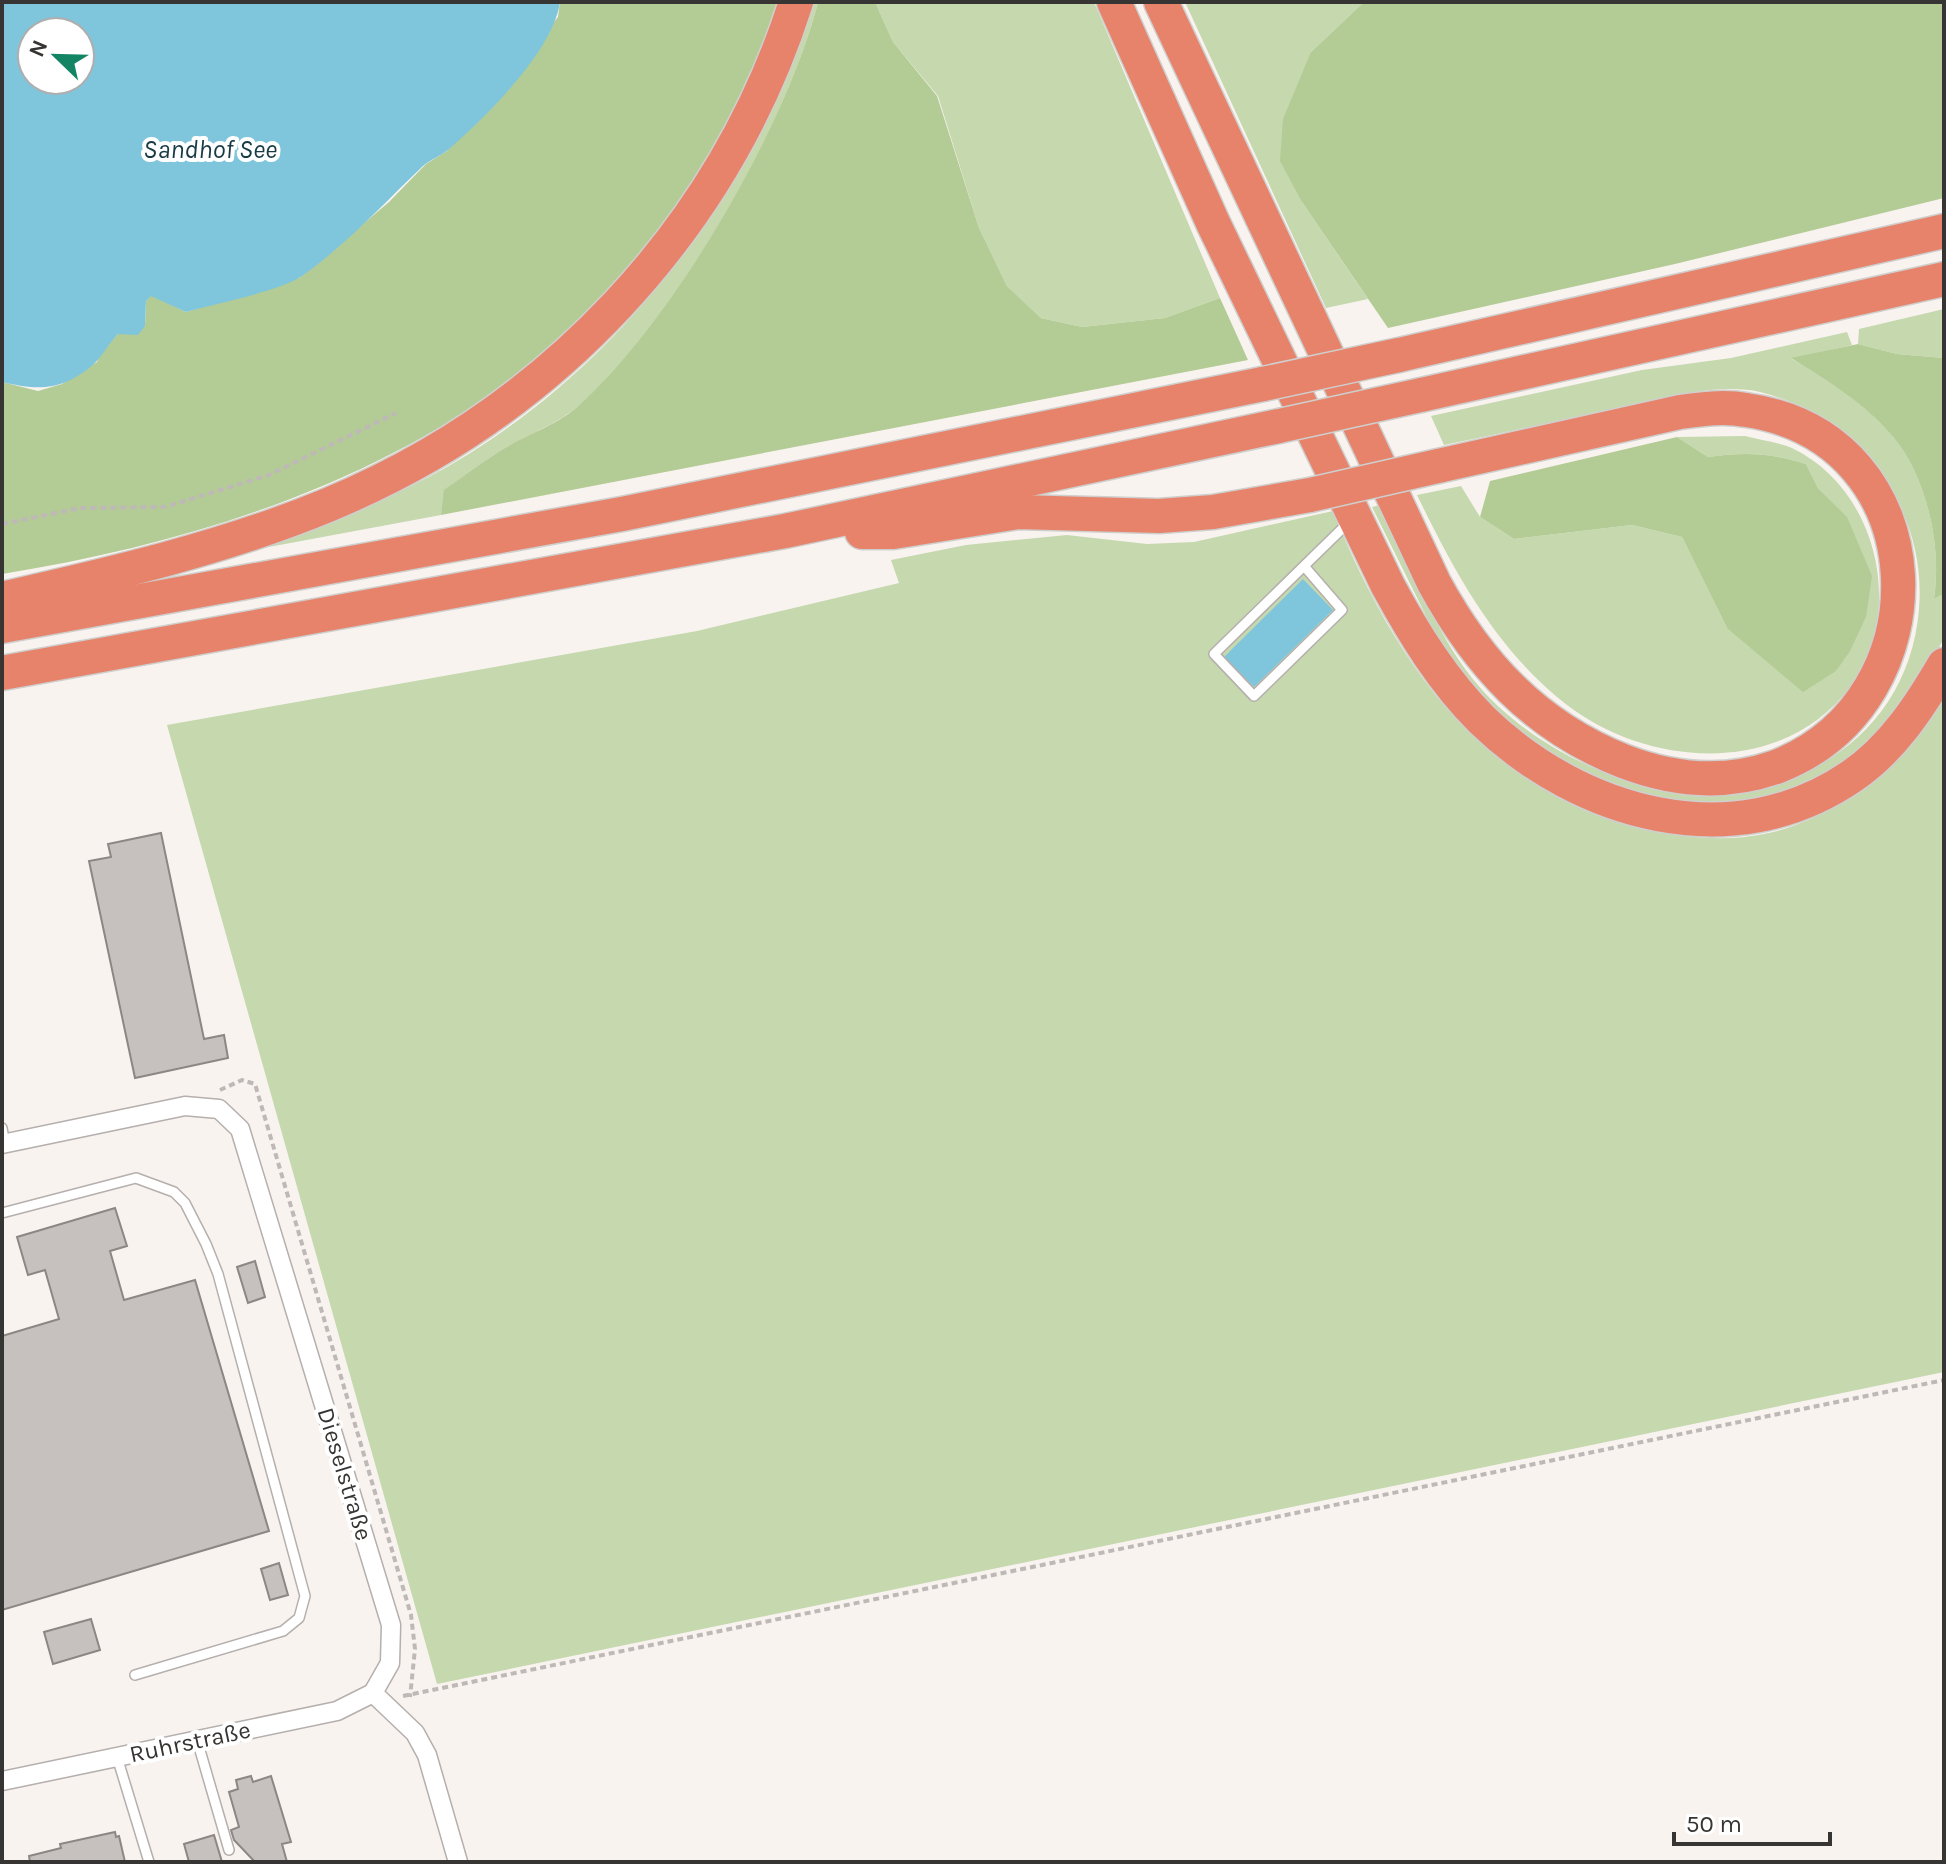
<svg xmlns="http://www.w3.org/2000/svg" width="1946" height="1864" viewBox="0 0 1946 1864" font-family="Karla,sans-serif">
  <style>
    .green { fill: #c5d8ae }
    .forest { fill: #b3cb94 }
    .water { fill: #7fc6dd; fill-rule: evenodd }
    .building { fill: #c6c0be; stroke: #8c8784; stroke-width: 2 }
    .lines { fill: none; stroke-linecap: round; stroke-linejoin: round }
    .lane-casing { stroke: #b5afad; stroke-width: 12 }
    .street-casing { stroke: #b5afad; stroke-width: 21 }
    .highway-casing { stroke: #cfcfce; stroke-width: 37 }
    .path { stroke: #beb9b7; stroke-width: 4; stroke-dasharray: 6 4; stroke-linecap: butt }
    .lane { stroke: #fff; stroke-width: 9 }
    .street { stroke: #fff; stroke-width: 18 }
    .highway { stroke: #e6836a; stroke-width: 34 }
    .highway-bridge-casing { stroke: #cfcfce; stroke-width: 37; stroke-linecap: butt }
    .highway-bridge { stroke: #e6836a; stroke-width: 34 }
    .labels { text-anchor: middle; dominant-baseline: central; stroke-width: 8; stroke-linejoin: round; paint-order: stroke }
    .street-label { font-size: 24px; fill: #373534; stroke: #fff }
    .water-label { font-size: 26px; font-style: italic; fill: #183b45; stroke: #fff }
  </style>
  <rect width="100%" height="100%" fill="#f9f3f0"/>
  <!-- green -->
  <g class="green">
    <path d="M812,2H818C787,125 674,322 578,406C560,422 532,433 510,445C487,458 466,475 445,490L441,515L237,553C300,532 364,511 423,480C612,381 746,202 812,2Z"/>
    <path d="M875,2H1094L1220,298L1165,318L1082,327L1041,318L1007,286L979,228L938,96L893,42Z"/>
    <path d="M1185,2H1364L1311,52L1302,202L1368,299L1326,308Z"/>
    <path d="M1944,309V358L1897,354L1858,344L1859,329Z"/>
    <path d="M1847,332L1852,345L1792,359C1828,380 1868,406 1894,438C1927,478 1942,547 1934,597L1944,594V638L1924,676L1860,754L1780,799L1689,809L1598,785L1512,733L1451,666L1372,507L1380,505C1409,562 1433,628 1472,678C1509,725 1566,759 1621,779C1752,826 1907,758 1919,609C1923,559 1909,512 1879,472C1850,432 1809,404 1760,392C1714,382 1660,400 1615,409C1558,421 1501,433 1444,445L1431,416L1642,370L1731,358Z"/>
    <path d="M1745,436C1760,440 1778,442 1792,448C1878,489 1906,612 1850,687C1783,777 1649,768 1567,705C1497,651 1455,573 1417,495L1461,486L1480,517L1514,539L1632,525L1682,537L1727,628L1836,671L1866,617L1847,518L1818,488L1806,464C1772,453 1744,452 1708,457L1677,437Z"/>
    <path d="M1333,511C1365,591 1416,688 1483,744C1556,804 1669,853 1764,834C1837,820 1906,760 1944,699V1372L437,1684L167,725L697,631L899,583L891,560L966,545L1067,535L1147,544L1194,542Z"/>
  </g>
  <!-- forest -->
  <g class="forest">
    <path d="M560,2H777C661,365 355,517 2,574V382L38,391L62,384L97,362L103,348L118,334L145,326L146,301L151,295L186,312L299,278L389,202L426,164L447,151L558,17Z"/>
    <path d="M818,2H875L893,42L937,96L979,228L1007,286L1041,318L1082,327L1165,318L1220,298L1248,360L441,515L444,490C466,475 487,458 510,445C531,433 560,423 578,406C673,322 787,125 818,2Z"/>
    <path d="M1364,2H1944V198L1675,264L1388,328L1302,202L1280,161L1283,119L1311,52Z"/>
    <path d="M1858,344L1897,354L1944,358V594L1934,598C1942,547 1927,478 1894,438C1867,405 1827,380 1791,358Z"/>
    <path d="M1677,437L1708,457C1744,452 1772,453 1806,464L1818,488L1847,517L1872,576L1866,617L1850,651L1836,671L1803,692L1727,628L1682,537L1632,525L1514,539L1480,517L1490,481Z"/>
  </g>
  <!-- water -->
  <g class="water">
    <path d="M2,2H560C553,51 486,117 448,150C441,156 431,159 423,166C384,203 346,245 302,276C280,291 214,304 186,312L151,296L146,301L145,326L138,335L118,334C109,343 103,355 95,363C63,391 40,391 2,382ZM32,32H80V80H32Z"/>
    <path d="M1303,579L1333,610L1254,687L1224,657Z"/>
  </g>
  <!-- building -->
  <g class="building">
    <path d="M161,833L204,1039L224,1035L228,1058L135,1078L89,861L111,857L108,844Z"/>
    <path d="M115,1208L127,1246L110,1251L124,1300L195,1280L269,1531L2,1610V1336L59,1319L45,1270L28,1275L17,1237Z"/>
    <path d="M255,1261L265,1297L248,1303L237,1267Z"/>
    <path d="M279,1563L288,1595L270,1600L261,1569Z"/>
    <path d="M91,1619L100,1650L53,1664L44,1632Z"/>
    <path d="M251,1776L253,1782L271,1776L291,1842L282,1844L287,1862H255L234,1840L231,1830L239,1827L229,1792L238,1789L236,1780Z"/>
    <path d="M115,1832L116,1837L119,1836L125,1862H30L29,1856L61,1848L60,1844Z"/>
    <path d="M214,1835L222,1862H189L184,1844Z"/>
  </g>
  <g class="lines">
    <defs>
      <g id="lane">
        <path d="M1304,566L1342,610L1254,696L1214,654L1350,521"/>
        <path d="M2,1128L5,1144"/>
        <path d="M2,1213L136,1178L174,1192L185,1203L206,1244L218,1274L305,1596L299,1618L283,1631L135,1675"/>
        <path d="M197,1740L229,1850"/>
        <path d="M117,1757L149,1862"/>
      </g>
      <g id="street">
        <path d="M2,1144L185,1106L219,1109L240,1129L391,1625L390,1663L373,1693L415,1733L427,1755L458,1862"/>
        <path d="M2,1781L337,1711L373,1693"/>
      </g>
      <g id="highway">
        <path d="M1114,2L1213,223L1388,586C1414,634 1443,681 1482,720C1580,815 1733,858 1852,776C1892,749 1920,706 1944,665"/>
        <path d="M1161,2L1434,583C1478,664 1535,726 1623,761C1672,780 1725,785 1776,767C1946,702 1941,438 1746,410C1724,406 1702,409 1680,412L1438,466"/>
        <path d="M1399,355L1944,231"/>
        <path d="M1421,395L1944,279"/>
        <path d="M862,532H893L1018,512L1159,516L1213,512L1310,495"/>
        <path d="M2,599C112,574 224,548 328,505C549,413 723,231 796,2"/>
        <path d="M2,626L622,514L1263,384"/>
        <path d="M2,673L785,531L1279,426"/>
      </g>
    </defs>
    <!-- lane casing -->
    <use href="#lane" class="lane-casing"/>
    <!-- street casing -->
    <use href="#street" class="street-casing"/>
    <!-- highway casing -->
    <use href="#highway" class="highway-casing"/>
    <!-- path -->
    <g class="path">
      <path d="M2,524L80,508L165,507L269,475L396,413"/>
      <path d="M220,1090L242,1080L255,1084L411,1615L415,1649L410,1697"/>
      <path d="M403,1696L1944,1380"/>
    </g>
    <!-- lane -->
    <use href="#lane" class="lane"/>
    <!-- street -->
    <use href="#street" class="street"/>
    <!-- highway -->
    <use href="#highway" class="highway"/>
    <defs>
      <g id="highway-bridge">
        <path d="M1263,384L1399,355"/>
        <path d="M1279,426L1421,395"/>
        <path d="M1310,495L1438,466"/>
      </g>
    </defs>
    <!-- highway-bridge casing -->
    <use href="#highway-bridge" class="highway-bridge-casing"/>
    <!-- highway-bridge -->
    <use href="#highway-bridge" class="highway-bridge"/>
  </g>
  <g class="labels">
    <!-- street labels -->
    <g class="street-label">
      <text transform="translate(345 1474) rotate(73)">Dieselstraße</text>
      <text transform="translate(190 1742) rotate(-12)">Ruhrstraße</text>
    </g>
    <!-- water labels -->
    <g class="water-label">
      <text x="210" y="149">Sandhof See</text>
    </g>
  </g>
  <!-- border -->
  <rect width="1946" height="1864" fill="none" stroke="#373534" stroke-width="8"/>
  <!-- north arrow -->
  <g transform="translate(56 56) rotate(293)"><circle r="38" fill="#ffffff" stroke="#afaeae" stroke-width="2"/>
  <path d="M0-6L14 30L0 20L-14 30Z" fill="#138565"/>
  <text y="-12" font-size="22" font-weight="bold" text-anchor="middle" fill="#373534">N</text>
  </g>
  <!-- scale -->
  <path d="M1674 1832v12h156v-12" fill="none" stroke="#373534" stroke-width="4"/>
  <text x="1686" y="1832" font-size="24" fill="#373534" stroke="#ffffff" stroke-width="6" paint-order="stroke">50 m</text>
</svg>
